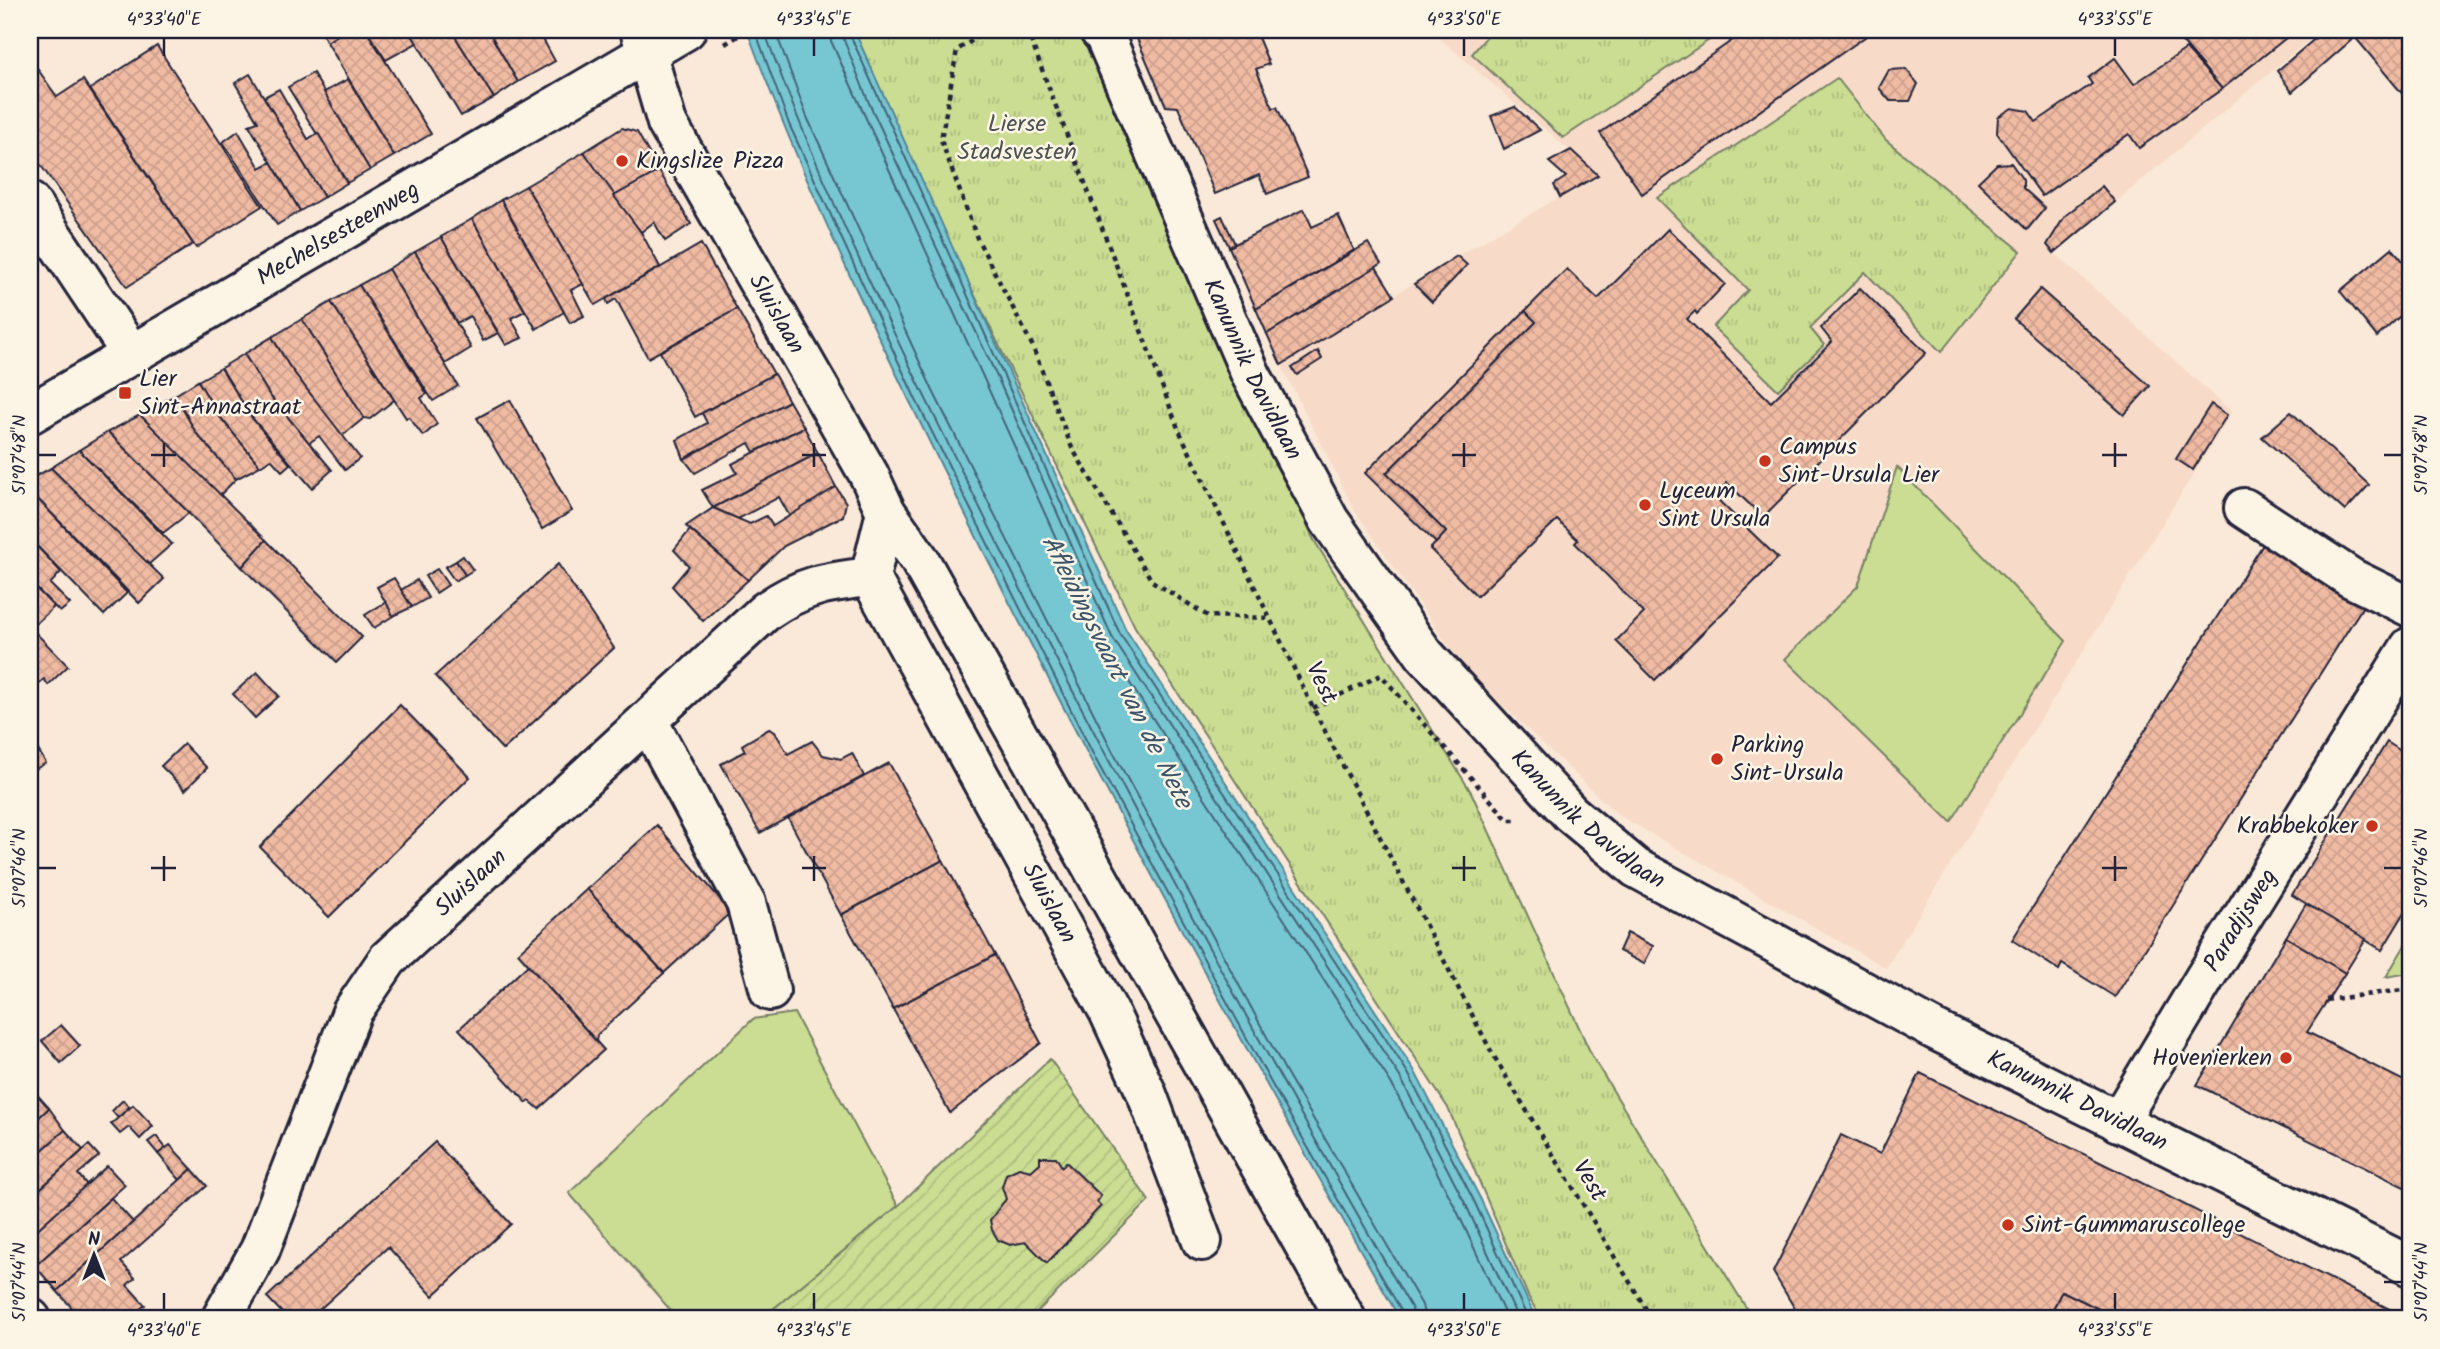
<svg xmlns="http://www.w3.org/2000/svg" width="2440" height="1349" viewBox="0 0 2440 1349" font-family="Kalam,sans-serif">
  <style>
    .built { fill: #f7dbc8 }
    .grass { fill: #cbdd92; stroke: #768066; stroke-width: 2 }
    .park { fill: url(#park-tufts); stroke: #768066; stroke-width: 2 }
    .garden { fill: url(#garden-furrows); stroke: #768066; stroke-width: 2 }
    .water { fill: #77c7d3; stroke: #558596; stroke-width: 2 }
    .lines { fill: none; stroke-linecap: round; stroke-linejoin: round }
    .shore { stroke: #446478; stroke-width: 2 }
    .building { fill: url(#building-cross-hatch); stroke: #22223b; stroke-width: 2 }
    .minor-casing { stroke: #22223b; stroke-width: 44 }
    .path { stroke: #22223b; stroke-width: 4.5; stroke-dasharray: 5 5; stroke-linecap: butt }
    .minor { stroke: #fcf5e5; stroke-width: 38 }
    .ticks { fill: none; stroke: #22223b; stroke-width: 2.5 }
    .poi-dot { fill: #c8321e; stroke: #fcf5e5; stroke-width: 2.5 }
    .labels { text-anchor: middle; dominant-baseline: central; stroke-width: 5; stroke-linejoin: round; paint-order: stroke }
    .park-label { font-size: 24px; fill: #4c5151; stroke: #fcf5e5 }
    .poi-label { font-size: 24px; fill: #22223b; stroke: #fcf5e5; text-anchor: start }
    .street-label { font-size: 24px; fill: #22223b; stroke: #fcf5e5 }
    .water-label { font-size: 26px; font-style: italic; fill: #3c5469; stroke: #fcf5e5 }
    .neatline { fill: none; stroke: #22223b; stroke-width: 2.5 }
    .ticks-label { font-size: 18px; text-anchor: middle; fill: #22223b }
  </style>
  <defs>
    <pattern id="park-tufts" width="24" height="20" patternUnits="userSpaceOnUse" patternTransform="scale(1.75)"><rect width="24" height="20" fill="#cbdd92"/><path d="M3 7l-1-3M5 7V3M7 7l1-3M15 17l-1-3M17 17v-4M19 17l1-3" fill="none" stroke="#aebd7f"/></pattern>
    <pattern id="garden-furrows" width="10" height="10" patternUnits="userSpaceOnUse" patternTransform="scale(1.75)"><rect width="10" height="10" fill="#cbdd92"/><path d="M-1 1l2-2M0 10L10 0M9 11l2-2" fill="none" stroke="#aebd7f"/></pattern>
    <pattern id="building-cross-hatch" width="8" height="8" patternUnits="userSpaceOnUse" patternTransform="scale(1.75)"><rect width="8" height="8" fill="#f0bba3"/><path d="M0 0l8 8M0 8l8-8" fill="none" stroke="#cea08d"/></pattern>
  </defs>
  <rect width="100%" height="100%" fill="#fae9d8"/>
  <filter id="ink" filterUnits="userSpaceOnUse"><feTurbulence type="fractalNoise" baseFrequency=".0143" numOctaves="2"/><feDisplacementMap in="SourceGraphic" scale="14" xChannelSelector="R" yChannelSelector="G"/><feConvolveMatrix kernelMatrix="1 2 1 2 8 2 1 2 1" color-interpolation-filters="sRGB"/></filter>
  <g filter="url(#ink)">
    <!-- built -->
    <path class="built" d="M1430,30H2321L2055,253L2232,412L1886,968L1618,815L1466,671L1355,511L1281,365L1457,256L1598,175Z"/>
    <!-- grass -->
    <g class="grass">
      <path d="M1897,467L2066,641L1951,822L1785,659L1858,586Z"/>
      <path d="M2410,937V973L2386,977Z"/>
      <path d="M794,1013L898,1206L761,1319H678L569,1193L753,1019Z"/>
    </g>
    <!-- park -->
    <g class="park">
      <path d="M850,30H1084L1314,540L1471,792L1593,1058L1753,1319H1541L1528,1296L1448,1108L1135,627L864,66Z"/>
      <path d="M1492,30H1724L1563,138L1472,54Z"/>
      <path d="M1837,78L1886,140L2021,251L1941,352L1865,272L1810,328L1824,345L1778,390L1713,327L1748,290L1657,198Z"/>
    </g>
    <!-- garden -->
    <path class="garden" d="M1050,1059L1149,1201L1030,1319H761L898,1206Z"/>
    <!-- water -->
    <path class="water" d="M747,30H854L1126,630L1414,1070L1481,1200L1536,1319H1400C1254,1067 1115,813 984,552C899,381 813,209 747,30Z"/>
    <g class="lines">
      <!-- shore -->
      <g class="shore">
        <path d="M755,30L789,124L916,400L1096,760L1270,1081L1406,1319"/>
        <path d="M764,30C828,206 913,374 997,542C1127,802 1266,1057 1412,1309L1414,1319"/>
        <path d="M775,30L807,117L933,391L1113,752L1286,1072L1422,1305L1425,1319"/>
        <path d="M829,30L831,41L1103,642L1391,1083L1457,1211L1507,1319"/>
        <path d="M840,30L869,103L999,381L1112,637L1400,1077L1467,1207L1518,1319"/>
        <path d="M848,30L1120,634L1408,1073L1475,1203L1528,1319"/>
      </g>
    </g>
    <!-- building -->
    <g class="building">
      <path d="M320,30H346L327,42Z"/>
      <path d="M346,30H366L431,134L394,156L327,42Z"/>
      <path d="M366,30H409L417,43L386,60Z"/>
      <path d="M409,30H451L494,98L461,116Z"/>
      <path d="M451,30H488L518,82L494,98Z"/>
      <path d="M488,30H538L555,61L518,82Z"/>
      <path d="M538,30H562L544,40Z"/>
      <path d="M1142,30H1255L1269,64L1256,69L1273,108L1277,107L1308,177L1267,194L1259,175L1215,194L1178,107L1166,106L1135,34Z"/>
      <path d="M1747,30H1866L1869,34L1642,194L1600,133Z"/>
      <path d="M2172,30H2296L2222,89Z"/>
      <path d="M2325,30H2410V103L2355,37L2292,92L2277,71Z"/>
      <path d="M157,46L262,206L196,248L90,89Z"/>
      <path d="M2186,49L2222,89L2139,148L2129,134L2042,196L1997,133L1998,117L2012,108L2028,111L2036,122L2092,84L2088,78L2115,58L2134,84Z"/>
      <path d="M30,58L57,97L83,80L193,244L127,287L30,150Z"/>
      <path d="M1906,69L1918,84L1910,101H1890L1879,88L1889,70Z"/>
      <path d="M313,73L370,170L347,183L288,87Z"/>
      <path d="M250,74L324,197L300,211L249,125L258,122L235,83Z"/>
      <path d="M348,79L394,156L370,170L324,92Z"/>
      <path d="M279,89L308,139L318,133L347,183L324,197L264,97Z"/>
      <path d="M1515,107L1540,130L1504,149L1491,116Z"/>
      <path d="M622,128L637,132L659,171L614,196L584,152Z"/>
      <path d="M238,131L260,168L271,162L300,211L277,225L223,142Z"/>
      <path d="M1571,150L1598,175L1560,197L1554,185L1566,177L1549,162Z"/>
      <path d="M584,152L641,232L660,267L595,305L526,186Z"/>
      <path d="M2011,163L2023,180V188L2045,208L2027,230L1978,182L1997,164Z"/>
      <path d="M659,171L691,224L665,241L654,222L641,232L614,196Z"/>
      <path d="M526,186L583,284L571,290L584,316L570,323L501,200Z"/>
      <path d="M2102,186L2115,202L2054,253L2047,245L2065,216Z"/>
      <path d="M501,200L564,312L536,329L472,219Z"/>
      <path d="M1304,209L1312,227L1338,215L1354,250L1256,309L1229,247Z"/>
      <path d="M1222,216L1235,244L1229,247L1216,219Z"/>
      <path d="M472,219L525,311L511,318L522,338L506,345L441,237Z"/>
      <path d="M1668,229L1725,284L1697,314L1695,311L1687,319L1771,402L1832,342L1821,328L1860,288L1926,353L1763,517L1727,483L1714,496L1778,558L1655,680L1616,641L1644,613L1575,543L1578,540L1557,520L1477,596L1430,549L1446,532L1386,473L1536,322L1525,311L1567,269L1598,299Z"/>
      <path d="M441,237L498,333L483,341L470,316L457,323L415,252Z"/>
      <path d="M1368,243L1381,264L1267,334L1256,309Z"/>
      <path d="M701,244L737,309L648,358L616,299L608,304L606,299Z"/>
      <path d="M2392,248L2410,269V307L2377,337L2340,291Z"/>
      <path d="M415,252L471,348L445,364L388,269Z"/>
      <path d="M1457,256L1467,265L1432,302L1414,284Z"/>
      <path d="M1376,267L1394,296L1281,365L1267,334Z"/>
      <path d="M388,269L458,386L433,401L359,285Z"/>
      <path d="M359,285L427,394L421,398L437,424L423,436L409,417L406,418L331,302Z"/>
      <path d="M2040,289L2150,386L2124,415L2014,319Z"/>
      <path d="M331,302L394,400L370,419L364,418L302,319Z"/>
      <path d="M737,309L774,374L695,417L660,352Z"/>
      <path d="M1525,311L1536,322L1386,473L1446,532L1436,543L1365,473Z"/>
      <path d="M302,319L364,418L342,436L289,366L272,337Z"/>
      <path d="M272,337L289,366L360,458L345,470L319,436L309,443L270,396L244,354Z"/>
      <path d="M1318,351L1322,359L1297,375L1292,368Z"/>
      <path d="M244,354L270,396L332,470L312,488L252,418L221,368Z"/>
      <path d="M221,368L252,418L290,464L282,471L271,459L260,466L219,416L198,381Z"/>
      <path d="M774,374L789,401L684,459L677,440L707,423L702,413Z"/>
      <path d="M198,381L219,416L260,466L236,479L196,433L175,395Z"/>
      <path d="M175,395L196,433L236,479L219,496L140,415Z"/>
      <path d="M510,400L572,511L542,529L477,418Z"/>
      <path d="M789,401L804,427L754,452L749,443L695,473L684,459Z"/>
      <path d="M2211,404L2227,415L2193,470L2176,459Z"/>
      <path d="M2291,412L2369,485L2345,511L2262,437Z"/>
      <path d="M140,415L266,540L242,567L108,432Z"/>
      <path d="M804,427L818,453L713,508L702,490L737,473L732,464Z"/>
      <path d="M108,432L189,513L163,533L79,450Z"/>
      <path d="M79,450L172,544L148,565L51,468Z"/>
      <path d="M818,453L836,487L790,517L779,497L738,519L713,508Z"/>
      <path d="M51,468L164,579L139,603L30,491V479Z"/>
      <path d="M836,487L846,503L843,516L784,546L748,580L686,526L713,508L750,524L766,516L773,526Z"/>
      <path d="M30,491L127,593L104,615L30,539Z"/>
      <path d="M690,530L748,580L703,621L672,586L689,566L674,550Z"/>
      <path d="M2271,532L2370,595L2115,997L2062,964L2059,970L2012,940Z"/>
      <path d="M30,539L61,572L50,584L70,604L60,612L30,582Z"/>
      <path d="M266,540L362,637L337,662L242,567Z"/>
      <path d="M463,556L473,570L465,575L456,561Z"/>
      <path d="M456,561L465,575L455,581L445,567Z"/>
      <path d="M558,564L614,648L503,750L435,676Z"/>
      <path d="M437,569L448,585L436,593L425,576Z"/>
      <path d="M394,578L412,607L393,616L377,587Z"/>
      <path d="M417,580L428,598L412,607L401,590Z"/>
      <path d="M30,582L54,607L31,628L30,627Z"/>
      <path d="M386,602L393,616L374,628L365,615Z"/>
      <path d="M30,627L68,666L48,685L44,679L30,691Z"/>
      <path d="M257,672L279,696L255,718L233,694Z"/>
      <path d="M400,705L470,777L329,917L260,847Z"/>
      <path d="M769,729L775,732L788,754L812,741L823,755L841,759L852,753L864,776L760,833L721,764L745,751L742,745Z"/>
      <path d="M30,737L46,763L30,772Z"/>
      <path d="M2387,742L2410,757V904L2382,950L2292,895Z"/>
      <path d="M184,744L207,768L185,790L161,766Z"/>
      <path d="M889,763L943,860L841,915L788,818Z"/>
      <path d="M657,825L731,912L664,973L587,889Z"/>
      <path d="M943,860L995,955L893,1009L841,915Z"/>
      <path d="M587,889L664,973L597,1035L596,1041L518,953Z"/>
      <path d="M2306,904L2366,939L2345,973L2286,937Z"/>
      <path d="M1627,933L1653,946L1644,964L1619,951Z"/>
      <path d="M2286,937L2345,973L2307,1032L2410,1084V1190L2197,1085Z"/>
      <path d="M995,955L1041,1043L950,1113L893,1009Z"/>
      <path d="M528,965L604,1050L539,1109L530,1101L527,1103L459,1029Z"/>
      <path d="M61,1025L80,1046L61,1063L42,1041Z"/>
      <path d="M1920,1073L2126,1175L2409,1319H2119L2062,1291L2048,1319H1801L1773,1272L1841,1135L1880,1154Z"/>
      <path d="M32,1089L49,1108L30,1126V1091Z"/>
      <path d="M123,1100L129,1107L118,1118L112,1111Z"/>
      <path d="M133,1105L153,1126L140,1139L129,1127L120,1134L111,1124Z"/>
      <path d="M49,1108L65,1130L30,1161V1126Z"/>
      <path d="M65,1130L83,1150L30,1198V1161Z"/>
      <path d="M156,1136L166,1148L158,1154L148,1142Z"/>
      <path d="M435,1142L511,1224L433,1296L388,1247L309,1319H288L267,1297Z"/>
      <path d="M89,1145L99,1156L78,1174L87,1185L30,1236V1198Z"/>
      <path d="M170,1145L192,1169L180,1180L158,1154Z"/>
      <path d="M1040,1157H1056L1062,1167L1066,1162L1101,1196L1097,1202L1101,1206L1047,1263L1026,1242L1010,1245L998,1240L992,1230L990,1220L1006,1199L1002,1187L1006,1174L1019,1168L1031,1171L1040,1163Z"/>
      <path d="M107,1166L125,1185L35,1266L30,1260V1236Z"/>
      <path d="M192,1169L207,1186L121,1262L135,1278L127,1285L145,1305L128,1319H82L57,1291Z"/>
      <path d="M111,1198L133,1222L57,1291L35,1266Z"/>
      <path d="M2062,1291L2119,1319H2048Z"/>
    </g>
    <g class="lines">
      <defs>
        <g id="minor">
          <path id="s1" d="M640,30L667,123L869,475L886,512L919,559L1346,1319"/>
          <path id="s2" d="M1099,30L1105,37L1251,375L1329,520L1424,654L1570,813L1636,868L1933,1029L2410,1266"/>
          <path d="M30,202L132,355"/>
          <path id="s3" d="M30,414L686,30"/>
          <path d="M2244,508L2351,578L2410,607"/>
          <path id="s4" d="M886,512L870,577L1109,1012L1146,1092L1202,1241"/>
          <path d="M648,721L746,903L770,991"/>
          <path id="s5" d="M2118,1122L2204,979L2410,647"/>
          <path d="M30,1318L31,1319"/>
          <path id="s6" d="M221,1319L260,1250L352,1012L388,959L766,611C803,585 827,582 870,577"/>
        </g>
      </defs>
      <!-- minor casing -->
      <use href="#minor" class="minor-casing"/>
      <!-- path -->
      <g class="path">
        <path d="M989,30L957,50L941,140L977,238L1032,345L1072,448L1152,581L1208,616L1270,618"/>
        <path d="M1027,30L1178,428L1313,708L1492,1053L1652,1319"/>
        <path d="M725,44L748,30"/>
        <path d="M1313,708L1381,675L1508,820H1519"/>
        <path d="M2326,1000L2410,989"/>
      </g>
      <!-- minor -->
      <use href="#minor" class="minor"/>
    </g>
  </g>
  <!-- ticks -->
  <path class="ticks" d="M164,38V56M814,38V56M1464,38V56M2115,38V56M164,443V467M814,443V467M1464,443V467M2115,443V467M38,455H56M151,455H176M802,455H826M1452,455H1476M2102,455H2127M2384,455H2402M164,856V881M814,856V881M1464,856V881M2115,856V881M38,868H56M151,868H176M802,868H826M1452,868H1476M2102,868H2127M2384,868H2402M38,1282H56M2384,1282H2402M164,1293V1310M814,1293V1310M1464,1293V1310M2115,1293V1310"/>
  <!-- markers -->
  <g class="poi-dot">
    <circle cx="622" cy="161" r="7"/>
    <rect x="118" y="386" width="14" height="14" rx="3.5"/>
    <circle cx="1765" cy="461" r="7"/>
    <circle cx="1645" cy="505" r="7"/>
    <circle cx="1717" cy="759" r="7"/>
    <circle cx="2372" cy="826" r="7"/>
    <circle cx="2286" cy="1058" r="7"/>
    <circle cx="2008" cy="1225" r="7"/>
  </g>
  <g class="labels">
    <!-- park labels -->
    <g class="park-label">
      <text x="1017" y="124">Lierse<tspan x="1017" dy="28">Stadsvesten</tspan></text>
    </g>
    <!-- poi labels -->
    <g class="poi-label">
      <text x="636" y="161">Kingslize Pizza</text>
      <text x="139" y="379">Lier<tspan x="139" dy="28">Sint-Annastraat</tspan></text>
      <text x="1779" y="447">Campus<tspan x="1779" dy="28">Sint-Ursula Lier</tspan></text>
      <text x="1659" y="491">Lyceum<tspan x="1659" dy="28">Sint Ursula</tspan></text>
      <text x="1731" y="745">Parking<tspan x="1731" dy="28">Sint-Ursula</tspan></text>
      <text x="2358" y="826" text-anchor="end">Krabbekoker</text>
      <text x="2272" y="1058" text-anchor="end">Hovenierken</text>
      <text x="2022" y="1225">Sint-Gummaruscollege</text>
    </g>
    <!-- street labels -->
    <g class="street-label">
      <text stroke="none"><textPath href="#s3" startOffset="357">Mechelsesteenweg</textPath></text>
      <text stroke="none"><textPath href="#s1" startOffset="317">Sluislaan</textPath></text>
      <text stroke="none"><textPath href="#s2" startOffset="373">Kanunnik Davidlaan</textPath></text>
      <text transform="translate(1321 683) rotate(64)">Vest</text>
      <text stroke="none"><textPath href="#s2" startOffset="940">Kanunnik Davidlaan</textPath></text>
      <text stroke="none"><textPath href="#s6" startOffset="511">Sluislaan</textPath></text>
      <text stroke="none"><textPath href="#s4" startOffset="439">Sluislaan</textPath></text>
      <text stroke="none"><textPath href="#s5" startOffset="236">Paradijsweg</textPath></text>
      <text stroke="none"><textPath href="#s2" startOffset="1507">Kanunnik Davidlaan</textPath></text>
      <text transform="translate(1589 1181) rotate(59)">Vest</text>
    </g>
    <!-- water labels -->
    <g class="water-label">
      <text transform="translate(1116 672) rotate(63)">Afleidingsvaart van de Nete</text>
    </g>
  </g>
  <!-- margin -->
  <rect width="2440" height="1349" fill="none" stroke="#fcf5e5" stroke-width="77"/>
  <!-- north arrow -->
  <g transform="translate(94 1255)" stroke="#fcf5e5" stroke-width="5" paint-order="stroke">
  <path d="M0-5L12 26L0 18L-12 26Z" fill="#22223b"/>
  <text y="-10" font-size="19" font-weight="bold" text-anchor="middle" fill="#22223b">N</text>
  </g>
  <rect x="38" y="38" width="2364" height="1272" class="neatline"/>
  <g class="ticks-label">
    <text x="164" y="25">4°33'40"E</text>
    <text x="814" y="25">4°33'45"E</text>
    <text x="1464" y="25">4°33'50"E</text>
    <text x="2115" y="25">4°33'55"E</text>
    <text transform="translate(19 455) rotate(-90)" y="6">51°07'48"N</text>
    <text transform="translate(2421 455) rotate(-90)" y="6">51°07'48"N</text>
    <text transform="translate(19 868) rotate(-90)" y="6">51°07'46"N</text>
    <text transform="translate(2421 868) rotate(-90)" y="6">51°07'46"N</text>
    <text transform="translate(19 1282) rotate(-90)" y="6">51°07'44"N</text>
    <text transform="translate(2421 1282) rotate(-90)" y="6">51°07'44"N</text>
    <text x="164" y="1336">4°33'40"E</text>
    <text x="814" y="1336">4°33'45"E</text>
    <text x="1464" y="1336">4°33'50"E</text>
    <text x="2115" y="1336">4°33'55"E</text>
  </g>
</svg>
